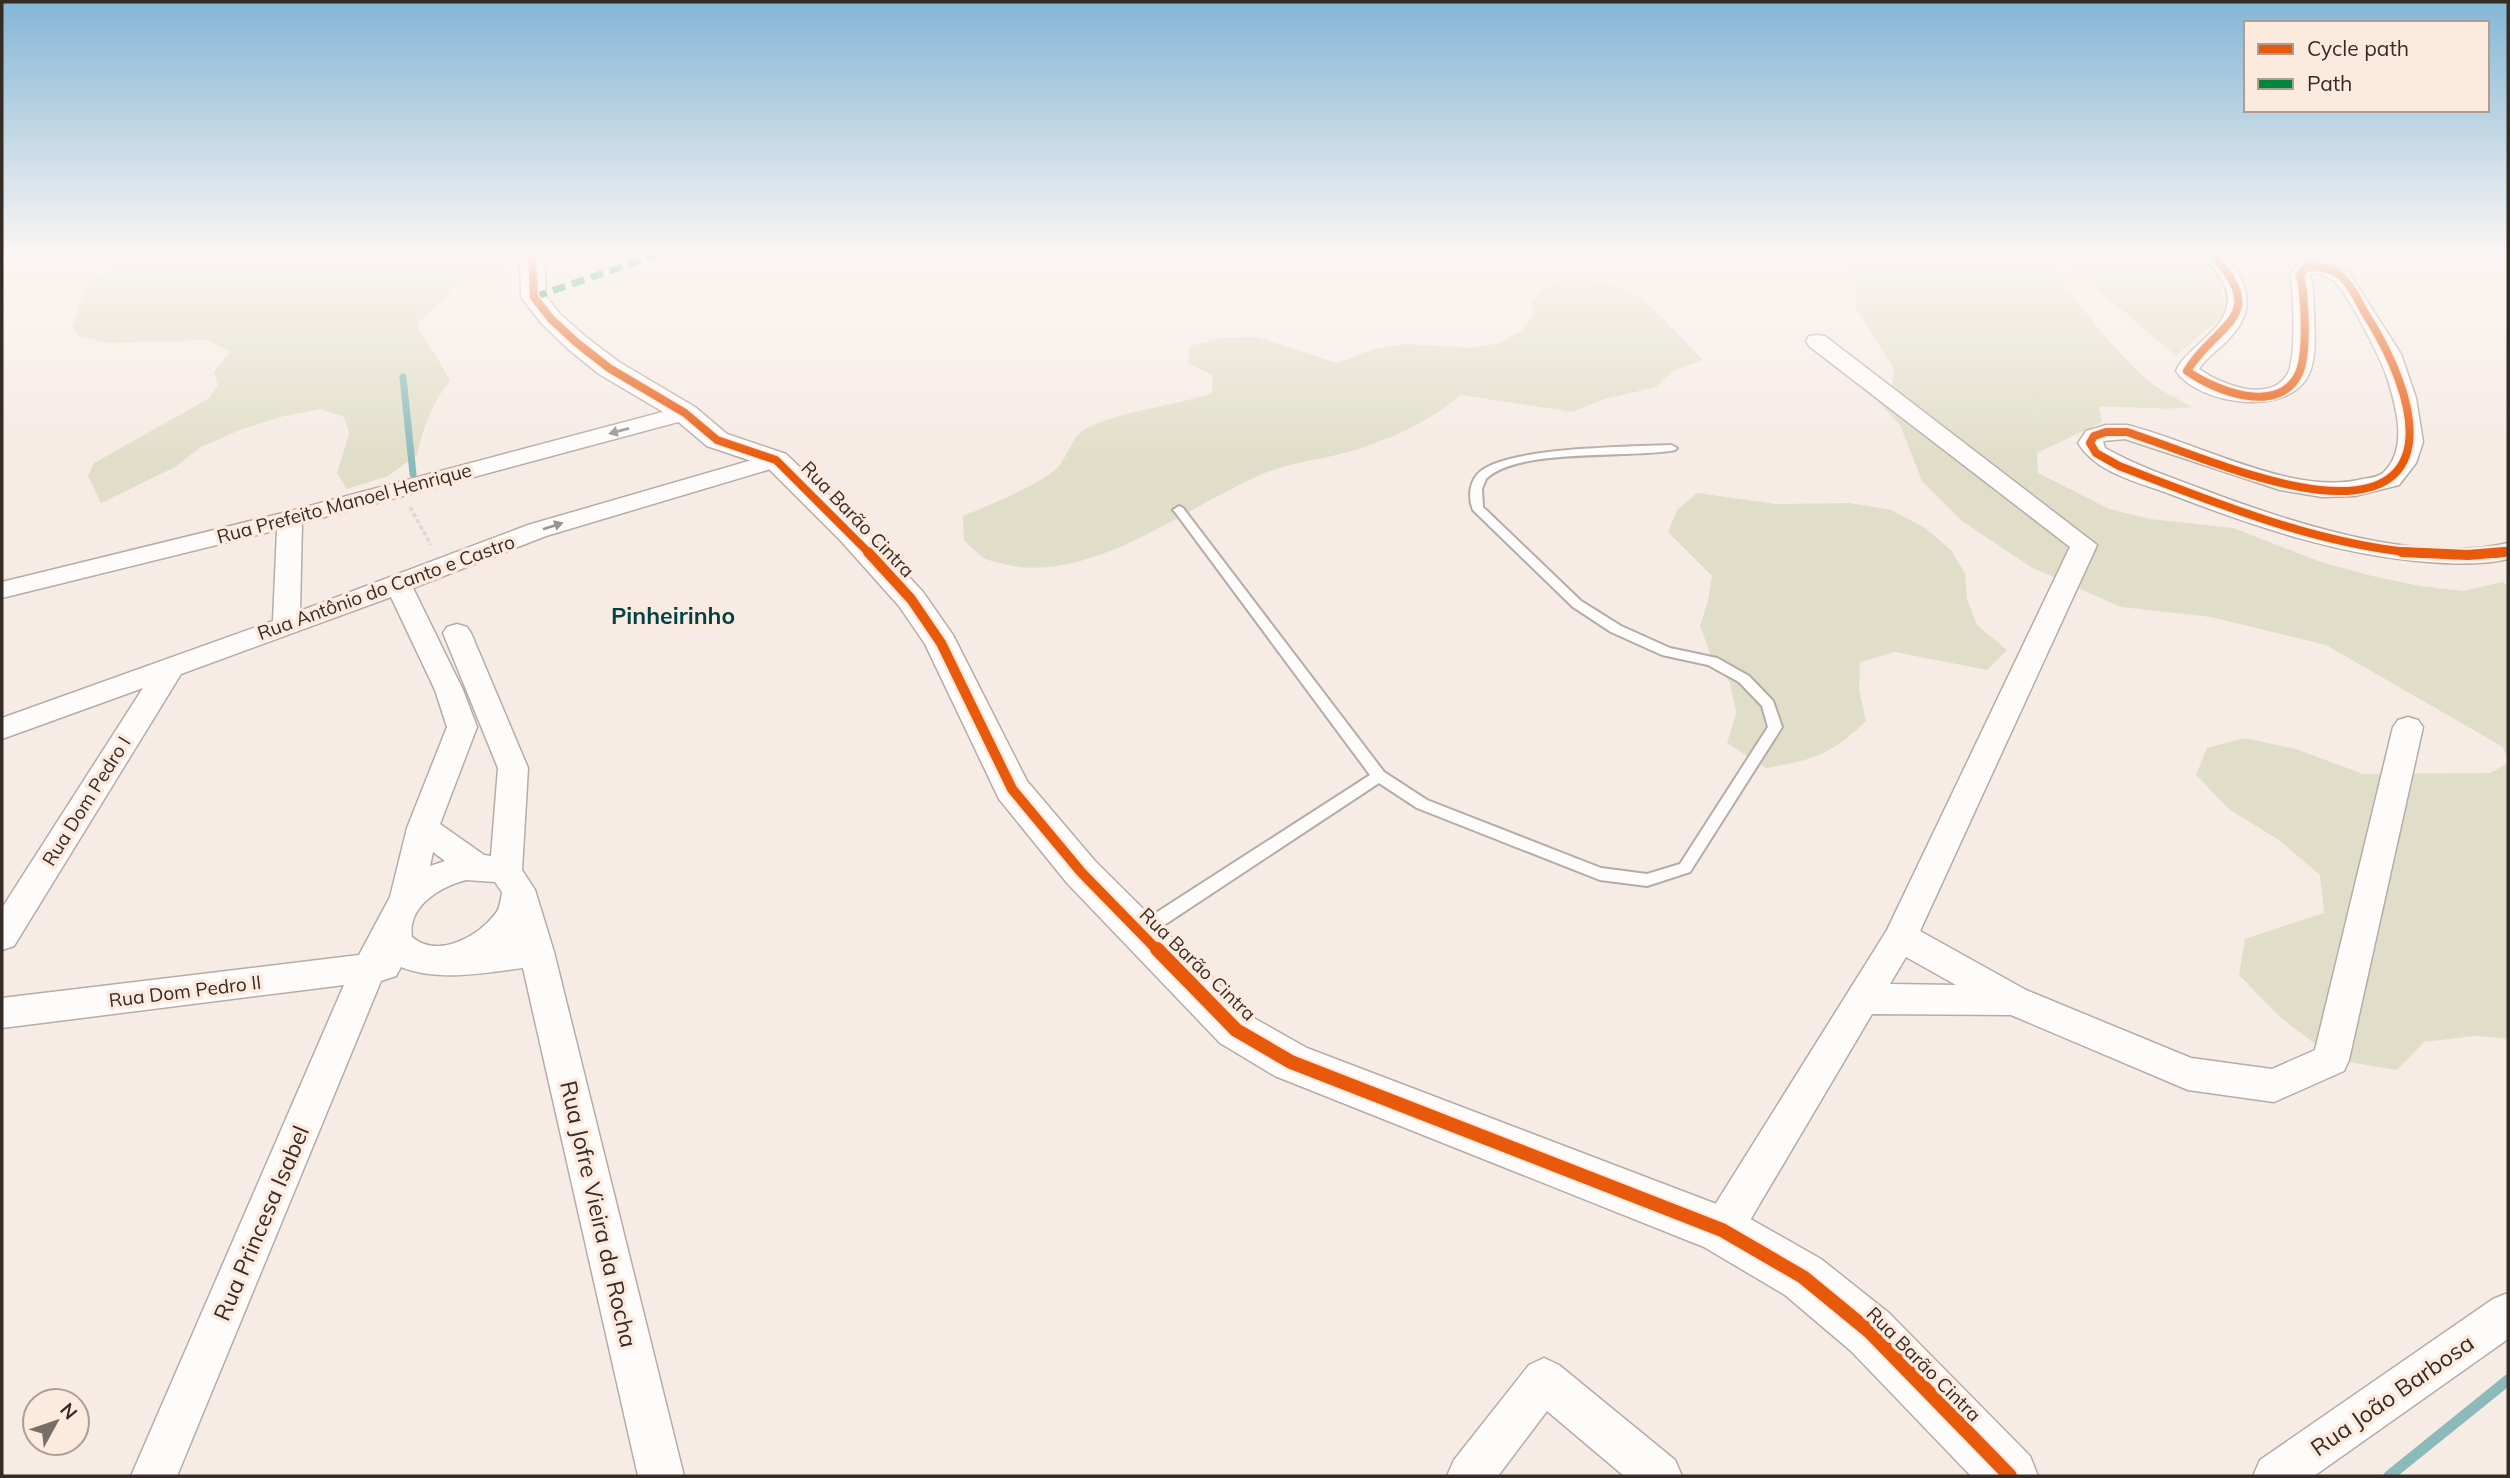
<svg xmlns="http://www.w3.org/2000/svg" width="2510" height="1478" viewBox="0 0 2510 1478" font-family="Mulish,sans-serif">
  <style>
    .green { fill: #e0dec8 }
    .lines { fill: none; stroke-linecap: round; stroke-linejoin: round }
    .stream-far1 { stroke: #8cbaba; stroke-width: 7 }
    .stream { stroke: #8cbaba; stroke-width: 11 }
    .service-casing { stroke: #b6aca7; stroke-width: 4 }
    .minor-casing { stroke: #b6aca7; stroke-width: 3 }
    .tertiary-casing { stroke: #b6aca7; stroke-width: 3 }
    .path { stroke: #dcd8d7; stroke-width: 3.5; stroke-dasharray: 4.5 2.5; stroke-linecap: butt }
    .service { fill: #fefcfb; fill-rule: evenodd }
    .minor { fill: #fefcfb; fill-rule: evenodd }
    .tertiary { fill: #fefcfb; fill-rule: evenodd }
    .quiet { stroke: #00873e; stroke-width: 7; stroke-dasharray: 13 7; stroke-linecap: butt }
    .cycleway-far2-casing { stroke: #fdeade; stroke-width: 11 }
    .cycleway-far1-casing { stroke: #fdeade; stroke-width: 15 }
    .cycleway-casing { stroke: #fdeade; stroke-width: 18 }
    .cycleway-far2 { stroke: #e8590c; stroke-width: 8 }
    .cycleway-far1 { stroke: #e8590c; stroke-width: 10 }
    .cycleway { stroke: #e8590c; stroke-width: 14 }
    .oneway { fill: #9a9490 }
    .labels { text-anchor: middle; dominant-baseline: central; stroke-width: 7; stroke-linejoin: round; paint-order: stroke }
    .street-label { font-size: 19px; fill: #352c26; stroke: #fdeade }
    .quarter-label { font-size: 23px; font-weight: bold; fill: #004345; stroke: #fdeade }
    .near-street-label { font-size: 23px; fill: #352c26; stroke: #fdeade }
  </style>
  <rect width="100%" height="100%" fill="#f6ebe5"/>
  <!-- green -->
  <g class="green">
    <path d="M141,254H531L453,288L417,324C425,345 441,360 450,381C431,404 424,426 417,455L388,476L347,489L337,473L349,434L344,417L321,409L280,417L240,430L201,447L175,467L101,503L88,476L94,463L208,399L218,386L214,372L230,352L208,340L108,343L79,336L72,327L87,282Z"/>
    <path d="M1852,254H2051C2060,288 2125,363 2154,385C2166,394 2180,400 2192,407C2162,411 2130,406 2099,407L2102,422L2037,453L2038,473L2109,509L2150,519L2233,528L2321,562L2372,576L2420,586L2464,591L2502,582L2508,585V761L2503,747L2326,645L2211,617L2121,607L2031,567L1962,521L1922,481L1900,425L1878,402L1892,390L1894,369L1856,308Z"/>
    <path d="M2063,254H2190L2218,268L2226,313L2176,356L2067,263Z"/>
    <path d="M1565,279C1642,280 1654,312 1703,360L1674,370L1656,387L1601,400L1573,412L1461,395C1423,426 1379,445 1332,456C1309,461 1287,464 1265,473C1189,504 1091,586 1004,564C998,562 989,561 984,558C977,553 970,546 964,540L963,516C988,506 1036,486 1055,470C1068,459 1070,437 1087,428C1126,409 1171,407 1212,393L1213,375L1188,363L1190,346L1222,338L1257,337L1337,363L1375,349L1406,344L1471,348L1501,343L1521,331L1532,317L1533,302L1544,289Z"/>
    <path d="M1697,493L1776,504L1850,503L1891,510L1925,528L1951,550L1965,574L1967,599L1977,625L2007,650L1987,670L1895,652L1860,662L1859,690L1866,721C1831,755 1813,760 1766,768L1727,743L1736,713L1730,683L1710,653L1700,626L1708,601L1712,576L1668,532L1677,510Z"/>
    <path d="M2245,738L2296,749L2363,774L2490,773L2508,763V1039L2475,1036L2424,1042L2397,1070L2336,1060L2281,1018L2239,975L2245,939L2324,913L2320,875L2279,840L2230,810L2196,775L2207,748Z"/>
  </g>
  <g class="lines">
    <!-- stream-far1 -->
    <path class="stream-far1" d="M403,377L413,474"/>
    <!-- stream -->
    <path class="stream" d="M2389,1476L2508,1380"/>
    <defs>
      <path id="service" d="M1671,445L1677,448L1675,450C1629,459 1519,447 1486,479L1482,489L1483,507L1581,601L1621,626L1670,648L1717,658L1749,676L1773,701L1782,727L1690,872L1647,886L1600,880L1417,808L1379,783L1146,937L1140,938L1134,937L1132,932L1134,927L1370,775L1175,512L1173,510L1179,506L1183,508L1384,772L1427,800L1601,868L1647,874L1680,864L1768,727L1762,706L1739,682L1708,665L1662,655L1611,632L1573,607L1473,510C1468,498 1469,480 1481,471C1511,447 1629,447 1671,445Z"/>
      <g id="minor">
        <path d="M2201,254H2222C2251,283 2257,311 2227,341C2217,351 2206,358 2199,369C2220,384 2271,405 2288,373C2296,358 2294,292 2290,275L2299,263L2322,261L2349,273L2401,354L2416,398L2423,442L2416,463L2399,485L2355,496L2322,497L2280,490L2125,439L2103,441L2105,448C2135,465 2167,476 2199,488C2285,521 2417,565 2508,543V559C2482,565 2455,564 2428,562C2338,555 2253,526 2170,494C2138,482 2096,473 2078,443L2086,431L2106,425H2127C2196,442 2294,497 2363,479C2370,478 2378,477 2383,473C2409,449 2396,406 2387,377C2381,359 2347,291 2333,280C2329,277 2323,275 2318,273L2310,275L2313,288C2313,312 2319,353 2309,374C2289,418 2199,405 2176,371L2179,365C2200,336 2247,318 2219,275C2214,267 2207,262 2201,254Z"/>
        <path d="M1817,335L1825,336L2097,545L1920,931L2026,990L2191,1058L2272,1069L2315,1050L2393,727L2398,720L2408,717L2418,720L2423,727L2349,1060L2344,1071L2274,1102L2188,1090L2011,1015L1872,1014L1736,1244L1722,1249L1708,1244L1702,1230L1708,1216L1887,930L2070,547L1809,346L1806,341L1809,336ZM1906,957L1956,985L1890,984Z"/>
        <path d="M685,406L693,408L696,413L693,418L302,523L300,611L528,525L776,453L784,455L788,460L784,465L546,536L413,588L463,690L477,727L440,824L484,855L491,856L498,768L443,633L447,627L457,624L467,627L471,633L528,768L522,870L535,890L554,952L684,1476H638L523,968C483,973 439,982 401,967L396,976L381,981L177,1476H131L344,985L2,1028V998L359,955L390,897L407,828L447,727L435,690L391,597L181,674L14,946L2,950V908L143,688L2,739V718L273,621L277,530L2,598V582L283,513ZM433,852L445,861L430,866ZM466,880L495,882L502,892C501,899 500,908 496,913C478,937 438,959 412,937C407,907 439,887 466,880Z"/>
        <path d="M2508,1293V1339L2314,1476H2253L2260,1460L2493,1299Z"/>
        <path d="M1544,1358L1559,1365L1675,1460L1682,1476H1624L1547,1411L1498,1476H1447L1454,1460L1529,1365Z"/>
      </g>
      <path id="tertiary" d="M520,254H544L546,296L560,314L586,337L619,362L695,407L727,434L786,454L862,526L923,592L953,635L1027,781L1095,861L1252,1017L1307,1048L1740,1213L1821,1259L1889,1313L2030,1456L2038,1476H1971L1851,1351L1785,1295L1704,1247L1275,1076L1220,1043L1067,883L999,799L925,644L899,606L840,540L766,466L707,446L675,419L599,374L568,349L542,324L521,297Z"/>
    </defs>
    <!-- service casing -->
    <use href="#service" class="service-casing"/>
    <!-- minor casing -->
    <use href="#minor" class="minor-casing"/>
    <!-- tertiary casing -->
    <use href="#tertiary" class="tertiary-casing"/>
    <!-- path -->
    <path class="path" d="M410,507L431,545"/>
    <!-- service -->
    <use href="#service" class="service"/>
    <!-- minor -->
    <use href="#minor" class="minor"/>
    <!-- tertiary -->
    <use href="#tertiary" class="tertiary"/>
    <!-- quiet -->
    <path class="quiet" d="M534,297L659,254"/>
    <defs>
      <g id="cycleway-far2">
        <path d="M532,254L534,297L551,319L577,343L609,368L685,413L717,440L776,460L870,554"/>
        <path d="M2211,254C2273,317 2214,324 2187,371C2214,390 2279,417 2299,373C2308,353 2305,296 2300,275L2306,267C2319,267 2331,268 2341,276C2353,286 2361,308 2370,321C2413,391 2449,503 2320,490C2258,483 2187,452 2127,432H2106L2094,436L2090,443L2096,453L2119,466C2219,504 2319,546 2427,554"/>
        <path d="M2495,554L2508,551"/>
      </g>
      <g id="cycleway-far1">
        <path d="M868,552L911,599L941,643L1012,789L1081,872L1158,951"/>
        <path d="M2402,552L2468,555L2504,552"/>
      </g>
      <path id="cycleway" d="M1157,949L1236,1030L1291,1062L1722,1230L1803,1277L1870,1332L2010,1476"/>
    </defs>
    <!-- cycleway-far2 casing -->
    <use href="#cycleway-far2" class="cycleway-far2-casing"/>
    <!-- cycleway-far1 casing -->
    <use href="#cycleway-far1" class="cycleway-far1-casing"/>
    <!-- cycleway casing -->
    <use href="#cycleway" class="cycleway-casing"/>
    <!-- cycleway-far2 -->
    <use href="#cycleway-far2" class="cycleway-far2"/>
    <!-- cycleway-far1 -->
    <use href="#cycleway-far1" class="cycleway-far1"/>
    <!-- cycleway -->
    <use href="#cycleway" class="cycleway"/>
  </g>
  <!-- one-way arrows -->
  <defs><path id="oneway-solid" d="M-6-.8H1V-3.2L6.5 0L1 3.2V.8H-6Z" transform="scale(1.75)"/></defs>
  <g class="oneway">
    <use href="#oneway-solid" transform="translate(619 431) rotate(165)"/>
    <use href="#oneway-solid" transform="translate(553 526) rotate(-18)"/>
  </g>
  <!-- sky -->
  <linearGradient id="sky" x2="0" y2="1"><stop stop-color="#83b6d6"/><stop offset="0.55" stop-color="#fbf6f3"/><stop offset="1" stop-color="#fbf6f3" stop-opacity="0"/></linearGradient>
  <rect width="2510" height="461" fill="url(#sky)"/>
  <g class="labels">
    <!-- street labels -->
    <g class="street-label">
      <text transform="translate(344 503) rotate(-15)">Rua Prefeito Manoel Henrique</text>
      <text transform="translate(858 519) rotate(46)">Rua Barão Cintra</text>
      <text transform="translate(386 587) rotate(-20)">Rua Antônio do Canto e Castro</text>
      <text transform="translate(86 801) rotate(-58)">Rua Dom Pedro I</text>
      <text transform="translate(1198 964) rotate(44)">Rua Barão Cintra</text>
      <text transform="translate(185 991) rotate(-7)">Rua Dom Pedro II</text>
      <text transform="translate(1924 1364) rotate(45)">Rua Barão Cintra</text>
    </g>
    <!-- quarter labels -->
    <g class="quarter-label">
      <text x="673" y="615">Pinheirinho</text>
    </g>
    <!-- near-street labels -->
    <g class="near-street-label">
      <text transform="translate(599 1214) rotate(77)">Rua Jofre Vieira da Rocha</text>
      <text transform="translate(261 1223) rotate(-67)">Rua Princesa Isabel</text>
      <text transform="translate(2392 1395) rotate(-35)">Rua João Barbosa</text>
    </g>
  </g>
  <!-- border -->
  <rect width="2510" height="1478" fill="none" stroke="#352c26" stroke-width="7"/>
  <!-- legend -->
  <rect x="2244" y="21" width="245" height="91" fill="#fdeade" stroke="#ad9e94" stroke-width="2"/>
  <rect x="2258" y="44" width="35" height="10" fill="#e8590c" stroke="#ad9e94" stroke-width="2"/>
  <text x="2307" y="56" font-size="21" fill="#352c26">Cycle path</text>
  <rect x="2258" y="79" width="35" height="10" fill="#00873e" stroke="#ad9e94" stroke-width="2"/>
  <text x="2307" y="91" font-size="21" fill="#352c26">Path</text>
  <!-- north arrow -->
  <g transform="translate(56 1422) rotate(50)"><circle r="33" fill="#fdeade" stroke="#ad9e94" stroke-width="2"/>
  <path d="M0-5L12 26L0 18L-12 26Z" fill="#796f69"/>
  <text y="-10" font-size="19" font-weight="bold" text-anchor="middle" fill="#352c26">N</text>
  </g>
</svg>
